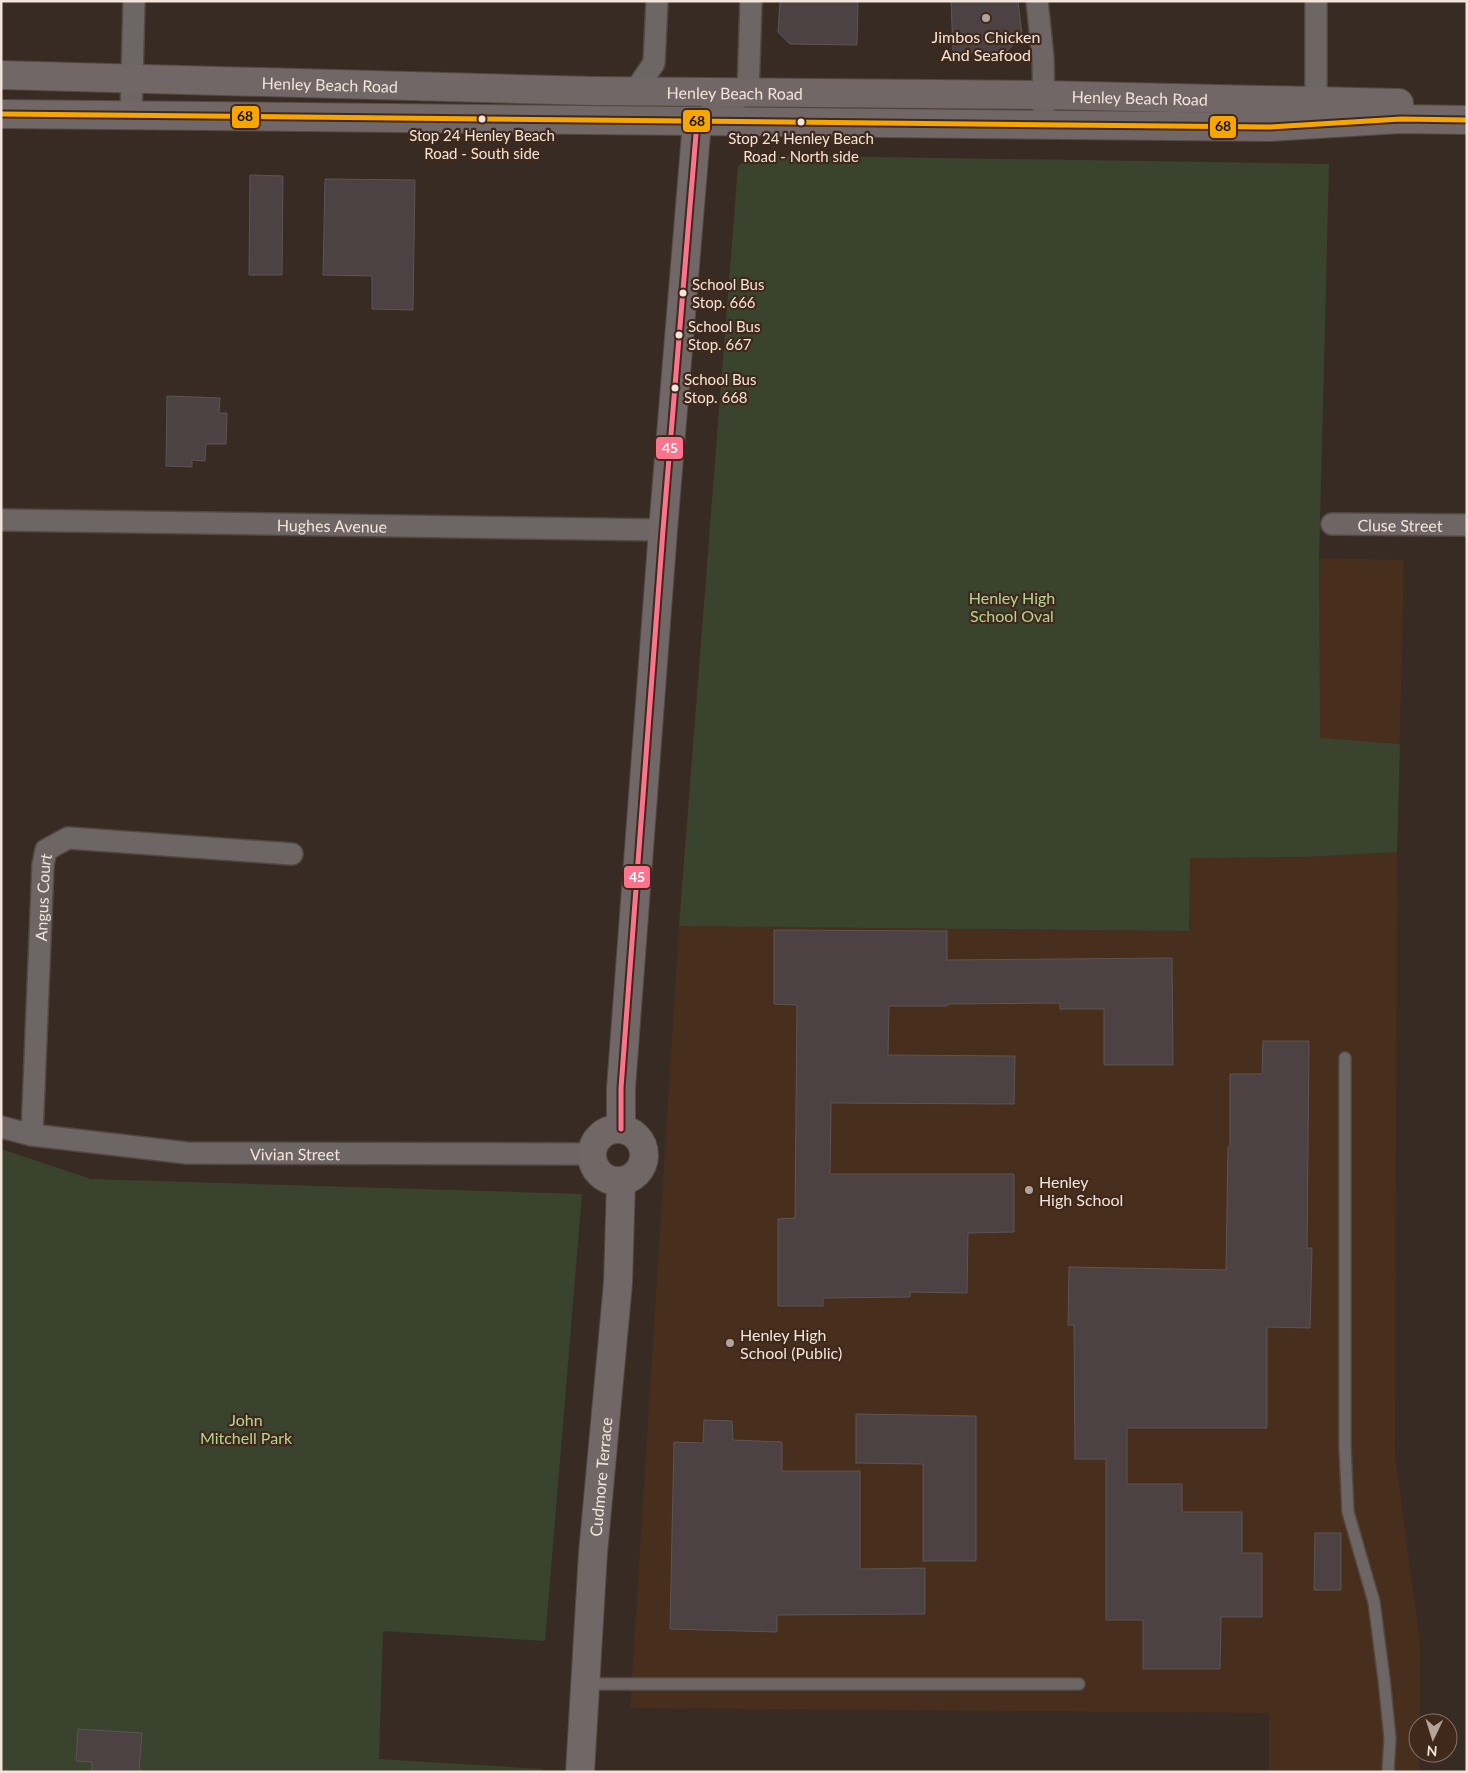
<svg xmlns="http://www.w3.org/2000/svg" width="1468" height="1773" viewBox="0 0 1468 1773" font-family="Lato,sans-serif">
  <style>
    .built { fill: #482e1d }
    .green { fill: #3a432e }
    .building { fill: #4c4243; stroke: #5d5455 }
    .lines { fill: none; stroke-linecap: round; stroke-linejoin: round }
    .lane-casing { stroke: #544942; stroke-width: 14 }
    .street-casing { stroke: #544942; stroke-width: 24 }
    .secondary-casing { stroke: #544942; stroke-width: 30 }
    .lane { stroke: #6d6665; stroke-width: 11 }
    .street { stroke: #6d6665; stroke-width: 21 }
    .secondary { stroke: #706766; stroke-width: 28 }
    .bus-1-casing { stroke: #40291b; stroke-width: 9 }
    .bus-2-casing { stroke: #40291b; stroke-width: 9 }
    .bus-1 { stroke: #fc738d; stroke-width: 5 }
    .bus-2 { stroke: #f7a600; stroke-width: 5 }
    .poi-dot { fill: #b2a39b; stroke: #40291b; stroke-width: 2 }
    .bus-dot { fill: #f3e4db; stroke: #40291b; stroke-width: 2 }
    .labels { text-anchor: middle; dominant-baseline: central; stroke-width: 4.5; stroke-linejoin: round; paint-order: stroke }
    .bus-label { font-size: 15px; fill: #f3e4db; stroke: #40291b; text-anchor: start }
    .poi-label { font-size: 16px; fill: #f3e4db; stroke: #40291b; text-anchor: start }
    .street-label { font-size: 16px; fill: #f3e4db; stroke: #40291b }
    .park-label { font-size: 16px; fill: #b2d695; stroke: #40291b }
    .line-badge { stroke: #40291b; stroke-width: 2 }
    .badge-label { font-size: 14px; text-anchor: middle; font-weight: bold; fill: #fff }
    .pale-badge-label { font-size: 14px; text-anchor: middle; font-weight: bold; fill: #111 }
  </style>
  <rect width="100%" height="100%" fill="#382b23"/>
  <!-- built -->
  <path class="built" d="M752,155L1329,164L1319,558L1404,560L1397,852L1395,1455L1420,1643V1723H1418L1419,1772H1269V1713L630,1708L679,926L738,166Z"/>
  <!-- green -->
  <g class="green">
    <path d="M752,155L1329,164L1319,558L1320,738L1400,744L1397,852L1300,857L1190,858L1189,931L679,926L738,166Z"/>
    <path d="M1,1149L91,1179L582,1194L545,1641L383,1631L379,1759L542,1769L541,1772H1Z"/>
  </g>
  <!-- building -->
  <g class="building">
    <path d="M780,1H858L857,45L790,44L778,32Z"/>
    <path d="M951,1H1018L1022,35L1006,52H953Z"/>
    <path d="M250,175L283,176L282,275H249Z"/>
    <path d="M325,179L415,180L413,310L372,309V276L323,275Z"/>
    <path d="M167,396L220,398L219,413H227L226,444H206L205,461L192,460V467L166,466Z"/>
    <path d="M774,930L947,931V960L1172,958L1173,1065H1104V1009H1060V1003L947,1004V1006H889L888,1055L1015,1056L1014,1104L831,1103L830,1174H1014V1232L968,1233L967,1293L910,1292V1297L823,1298V1306H778V1219L795,1218L797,1005L774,1004Z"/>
    <path d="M1263,1041H1309L1307,1248H1312L1310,1328L1267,1327V1428H1127V1484H1182V1512H1242V1553H1262V1617H1221L1220,1669H1143V1620H1106V1459H1075L1074,1325H1068L1069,1267L1226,1270L1228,1147H1230V1074H1262Z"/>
    <path d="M856,1414L976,1416V1561H923V1464L856,1463Z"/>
    <path d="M704,1420L732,1421L733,1440L782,1442V1471H860V1569L925,1568V1614L777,1615V1632L670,1629L674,1442L703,1443Z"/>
    <path d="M1315,1533H1341V1590H1314Z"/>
    <path d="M78,1729L142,1733L139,1772H92V1762L76,1761Z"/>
  </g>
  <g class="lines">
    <defs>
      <g id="lane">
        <path d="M1345,1058V1447L1348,1512L1374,1602L1384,1679L1390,1738L1388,1772"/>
        <path d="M586,1684H1079"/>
      </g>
      <g id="street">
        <path d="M1037,1L1043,58L1044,111"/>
        <path d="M1316,1V101"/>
        <path d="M635,91L654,63L657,1"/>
        <path d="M131,117L134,1"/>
        <path d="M698,121L748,93L751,1"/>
        <path id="s1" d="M1,520L663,530"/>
        <path id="s2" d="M1332,524L1467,525"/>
        <path id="s3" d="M1,1127L32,1135L187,1153L592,1154"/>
        <path id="s4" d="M32,1135L43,865L46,850L68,838L292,854"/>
      </g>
      <g id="secondary">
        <path id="s5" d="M1,75L593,91L1044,95L1399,103"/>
        <path d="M1,114L1269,127L1401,119L1467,120"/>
        <path d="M621,1129V1088L663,530L697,122"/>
        <circle cx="618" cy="1155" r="26"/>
        <path id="s6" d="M580,1772L593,1553L618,1283L621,1181"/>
      </g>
    </defs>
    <!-- lane casing -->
    <use href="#lane" class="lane-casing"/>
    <!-- street casing -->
    <use href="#street" class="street-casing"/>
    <!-- secondary casing -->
    <use href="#secondary" class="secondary-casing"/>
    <!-- lane -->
    <use href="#lane" class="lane"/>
    <!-- street -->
    <use href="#street" class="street"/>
    <!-- secondary -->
    <use href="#secondary" class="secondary"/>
    <defs>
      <path id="bus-1" d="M621,1129V1088L663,530L697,122"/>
      <path id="bus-2" d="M1,114L1269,127L1401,119L1467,120"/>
    </defs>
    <!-- bus-1 casing -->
    <use href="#bus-1" class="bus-1-casing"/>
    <!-- bus-2 casing -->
    <use href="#bus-2" class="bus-2-casing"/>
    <!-- bus-1 -->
    <use href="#bus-1" class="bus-1"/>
    <!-- bus-2 -->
    <use href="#bus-2" class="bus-2"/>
  </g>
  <!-- markers -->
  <g class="poi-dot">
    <circle cx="986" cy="18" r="5"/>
    <circle cx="1029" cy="1190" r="5"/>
    <circle cx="730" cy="1343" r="5"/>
  </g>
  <g class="bus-dot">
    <circle cx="482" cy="119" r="4.5"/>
    <circle cx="801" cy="122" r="4.5"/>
    <circle cx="683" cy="293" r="4.5"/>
    <circle cx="679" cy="335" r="4.5"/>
    <circle cx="675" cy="388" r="4.5"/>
  </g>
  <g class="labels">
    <!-- bus labels -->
    <g class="bus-label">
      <text x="482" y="135" text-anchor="middle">Stop 24 Henley Beach<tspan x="482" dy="18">Road - South side</tspan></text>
      <text x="801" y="138" text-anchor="middle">Stop 24 Henley Beach<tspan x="801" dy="18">Road - North side</tspan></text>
      <text x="692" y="284">School Bus<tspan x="692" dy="18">Stop. 666</tspan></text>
      <text x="688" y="326">School Bus<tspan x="688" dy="18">Stop. 667</tspan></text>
      <text x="684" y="379">School Bus<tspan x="684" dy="18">Stop. 668</tspan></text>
    </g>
    <!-- poi labels -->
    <g class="poi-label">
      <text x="986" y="36" text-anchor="middle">Jimbos Chicken<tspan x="986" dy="18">And Seafood</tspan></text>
      <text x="1039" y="1181">Henley<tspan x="1039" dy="18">High School</tspan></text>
      <text x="740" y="1334">Henley High<tspan x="740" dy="18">School (Public)</tspan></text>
    </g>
    <!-- street labels -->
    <g class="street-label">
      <text stroke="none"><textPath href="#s5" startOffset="329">Henley Beach Road</textPath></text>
      <text stroke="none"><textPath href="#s5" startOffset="734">Henley Beach Road</textPath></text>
      <text stroke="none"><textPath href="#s5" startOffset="1139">Henley Beach Road</textPath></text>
      <text stroke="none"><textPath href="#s1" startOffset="331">Hughes Avenue</textPath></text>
      <text stroke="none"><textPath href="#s2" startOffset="68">Cluse Street</textPath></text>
      <text stroke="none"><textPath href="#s4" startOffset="238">Angus Court</textPath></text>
      <text stroke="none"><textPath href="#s3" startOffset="296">Vivian Street</textPath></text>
      <text stroke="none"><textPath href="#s6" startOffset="296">Cudmore Terrace</textPath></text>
    </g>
    <!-- park labels -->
    <g class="park-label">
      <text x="1012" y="597">Henley High<tspan x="1012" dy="18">School Oval</tspan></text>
      <text x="246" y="1419">John<tspan x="246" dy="18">Mitchell Park</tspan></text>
    </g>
  </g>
  <g class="line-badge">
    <rect x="231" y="105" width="29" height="24" rx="5" fill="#f7a600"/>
    <rect x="682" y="109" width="29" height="24" rx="5" fill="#f7a600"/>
    <rect x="1209" y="115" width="28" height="24" rx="5" fill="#f7a600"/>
    <rect x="655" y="436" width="29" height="24" rx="5" fill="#fc738d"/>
    <rect x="623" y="865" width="28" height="24" rx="5" fill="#fc738d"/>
  </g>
  <g class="badge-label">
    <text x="670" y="453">45</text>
    <text x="637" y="882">45</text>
  </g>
  <g class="pale-badge-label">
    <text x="245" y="121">68</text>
    <text x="697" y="126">68</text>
    <text x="1223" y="131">68</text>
  </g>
  <!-- border -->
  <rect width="1468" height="1773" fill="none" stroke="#f3e4db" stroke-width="5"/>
  <!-- north arrow -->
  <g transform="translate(1433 1738) rotate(184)"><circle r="24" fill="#40291b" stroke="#887468"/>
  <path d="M0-4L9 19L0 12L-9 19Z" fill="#b2a39b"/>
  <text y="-8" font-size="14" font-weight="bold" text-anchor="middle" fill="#f3e4db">N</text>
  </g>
</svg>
